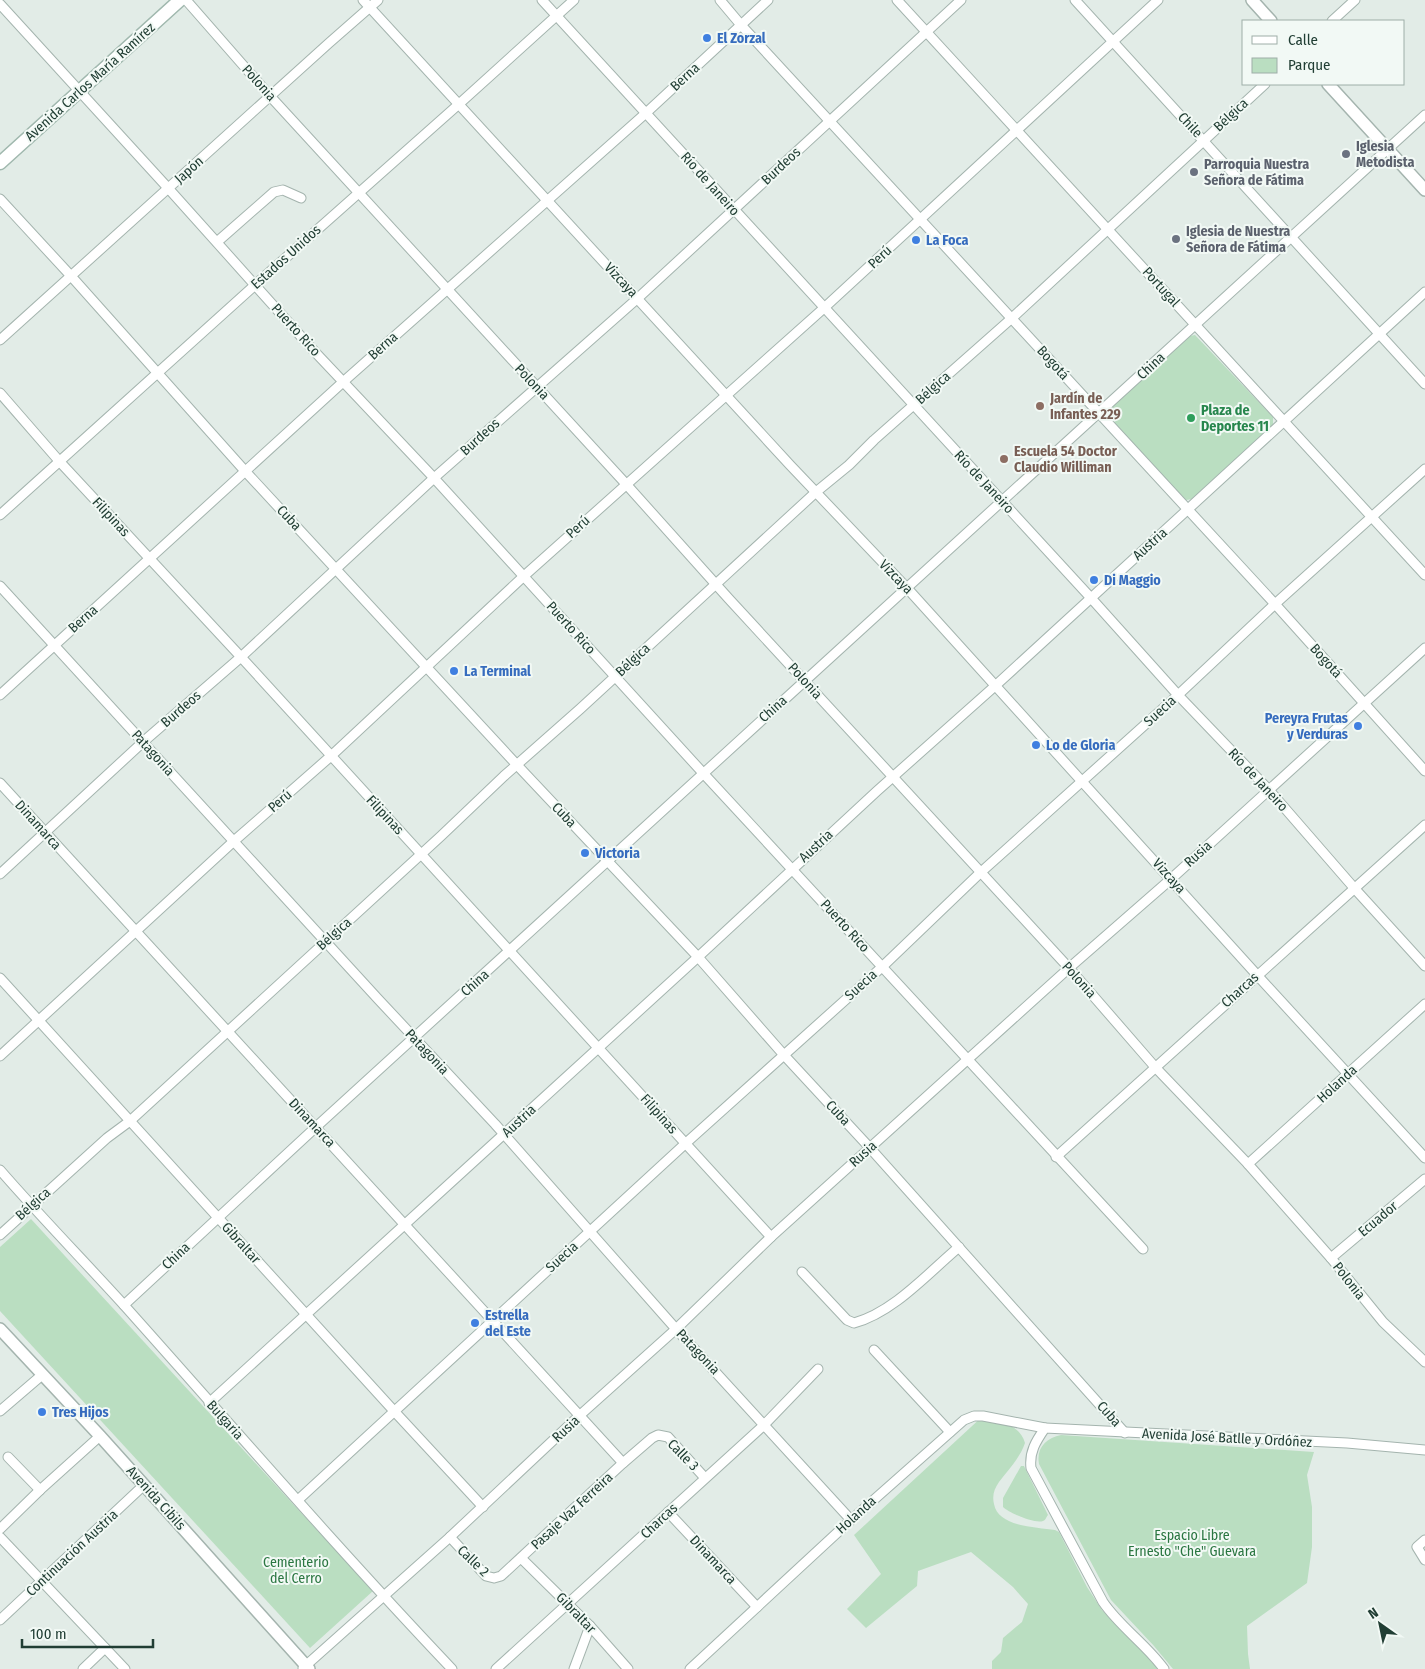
<svg xmlns="http://www.w3.org/2000/svg" width="1425" height="1669" viewBox="0 0 1425 1669" font-family="'Fira Sans Condensed',sans-serif">
  <style>
    .green { fill: #badec1 }
    .lines { fill: none; stroke-linecap: round; stroke-linejoin: round }
    .minor-casing { stroke: #a4b4ae; stroke-width: 11 }
    .tertiary-casing { stroke: #a4b4ae; stroke-width: 14 }
    .secondary-casing { stroke: #a0b8ae; stroke-width: 15 }
    .minor { stroke: #fff; stroke-width: 9 }
    .tertiary { stroke: #fff; stroke-width: 11 }
    .secondary { stroke: #fff; stroke-width: 12 }
    .shop-dot { fill: #3f7fe0; stroke: #f2f9f5; stroke-width: 2 }
    .worship-dot { fill: #6b7280; stroke: #f2f9f5; stroke-width: 2 }
    .education-dot { fill: #8d6e63; stroke: #f2f9f5; stroke-width: 2 }
    .leisure-dot { fill: #2e9e5b; stroke: #f2f9f5; stroke-width: 2 }
    .labels { text-anchor: middle; dominant-baseline: central; stroke-width: 4; stroke-linejoin: round; paint-order: stroke }
    .shop-label { font-size: 14px; font-weight: bold; fill: #366cbe; stroke: #f2f9f5; text-anchor: start }
    .street-label { font-size: 14px; fill: #213e34; stroke: #f2f9f5 }
    .worship-label { font-size: 14px; font-weight: bold; fill: #5b616d; stroke: #f2f9f5; text-anchor: start }
    .education-label { font-size: 14px; font-weight: bold; fill: #785e54; stroke: #f2f9f5; text-anchor: start }
    .leisure-label { font-size: 14px; font-weight: bold; fill: #27864d; stroke: #f2f9f5; text-anchor: start }
    .park-label { font-size: 14px; fill: #2a7641; stroke: #f2f9f5 }
  </style>
  <rect width="100%" height="100%" fill="#e2ece7"/>
  <!-- green -->
  <g class="green">
    <path d="M1195,335L1273,417V424L1271,428L1193,499L1186,500L1182,499L1109,418L1107,415L1109,410L1190,336Z"/>
    <path d="M31,1219L373,1591L310,1648L0,1311V1247Z"/>
    <path d="M984,1415C1000,1421 1020,1425 1025,1443C1020,1458 1008,1470 999,1482C994,1489 992,1496 994,1504C998,1527 1036,1527 1055,1530L1059,1532L1087,1587L1102,1610L1116,1625L1136,1643L1158,1669H992V1661L1001,1652L1003,1638L1022,1622L1028,1604L1013,1587L971,1552L918,1571L917,1586L866,1628L847,1609L881,1574L854,1535Z"/>
    <path d="M1061,1435L1314,1452L1307,1475L1312,1507V1547L1307,1583L1247,1626L1248,1654L1250,1669H1173L1154,1646L1111,1600L1039,1464C1036,1448 1046,1438 1061,1435Z"/>
    <path d="M1021,1466H1024L1048,1515C1046,1517 1046,1520 1043,1521C1035,1524 1009,1513 1003,1507V1498Z"/>
  </g>
  <g class="lines">
    <defs>
      <g id="minor">
        <path d="M186,0L270,96L626,484L729,599L1069,968L1155,1067L1248,1164L1331,1258L1383,1322L1425,1362"/>
        <path d="M363,0L790,465L907,588L1257,975L1425,1158"/>
        <path d="M542,0L1091,598L1178,695L1269,790L1355,889L1425,966"/>
        <path d="M720,0L741,25L1275,604L1425,771"/>
        <path d="M897,0L1425,575"/>
        <path d="M1075,0L1425,384"/>
        <path d="M0,4L168,188L315,352L434,478L703,773L1143,1249"/>
        <path d="M1332,21L1355,0"/>
        <path d="M0,199L71,276L245,471L517,765L698,957L783,1054L870,1148L1125,1433"/>
        <path d="M217,242L274,192L283,190L301,198"/>
        <path d="M0,340L329,43L378,0"/>
        <path d="M0,393L60,462L241,657L771,1237"/>
        <path d="M0,515L255,285L459,104L574,0"/>
        <path d="M0,586L378,999L495,1124L676,1329L851,1520"/>
        <path d="M0,695L343,382L646,113L768,0"/>
        <path d="M0,783L623,1463"/>
        <path d="M0,874L143,742L241,657L434,478L638,298L961,0"/>
        <path d="M0,978L394,1411L483,1507"/>
        <path d="M0,1056L234,841L331,756L524,576L824,308L1158,0"/>
        <path d="M1056,1157L1425,825"/>
        <path d="M1248,1164L1425,1004"/>
        <path d="M0,1170C40,1216 82,1259 123,1304C232,1426 339,1550 452,1669"/>
        <path d="M0,1235L107,1138L130,1121L441,836L504,776L580,709L816,492L849,465L874,440L1012,318L1265,84"/>
        <path d="M1331,1258L1425,1179"/>
        <path d="M802,1272L847,1320L854,1323C894,1312 928,1273 959,1247"/>
        <path d="M124,1305L316,1127L1425,115"/>
        <path d="M874,1350L950,1432"/>
        <path d="M209,1403L698,957L877,791L995,686L1425,292"/>
        <path d="M0,1411L42,1375"/>
        <path d="M8,1457L40,1490"/>
        <path d="M298,1500L686,1143L882,967L980,873L1178,695L1275,604L1425,469"/>
        <path d="M668,1512L757,1607"/>
        <path d="M0,1529L40,1490L100,1436"/>
        <path d="M0,1537L125,1669"/>
        <path d="M450,1537L486,1576L494,1578L501,1576L623,1463L652,1438L658,1435L668,1437L705,1478"/>
        <path d="M1425,1540L1417,1547L1425,1560"/>
        <path d="M521,1558L590,1626L628,1669"/>
        <path d="M0,1620L144,1485"/>
        <path d="M303,1668L450,1537L579,1416L676,1329L771,1237L1069,968L1171,879L1425,648"/>
        <path d="M83,1669L105,1648"/>
        <path d="M496,1669L764,1425L818,1369"/>
        <path d="M574,1669L590,1626"/>
        <path d="M690,1669L851,1520L964,1420L974,1416H983L1045,1428"/>
        <path d="M1164,1669C1146,1644 1120,1627 1103,1602L1031,1468C1029,1452 1036,1441 1045,1428L1347,1443L1425,1450"/>
      </g>
      <g id="tertiary">
        <path d="M1252,0L1271,21"/>
        <path d="M1328,84L1425,190"/>
        <path d="M0,1329L100,1436L309,1669"/>
      </g>
      <path id="secondary" d="M0,163L180,0"/>
    </defs>
    <!-- minor casing -->
    <use href="#minor" class="minor-casing"/>
    <!-- tertiary casing -->
    <use href="#tertiary" class="tertiary-casing"/>
    <!-- secondary casing -->
    <use href="#secondary" class="secondary-casing"/>
    <!-- minor -->
    <use href="#minor" class="minor"/>
    <!-- tertiary -->
    <use href="#tertiary" class="tertiary"/>
    <!-- secondary -->
    <use href="#secondary" class="secondary"/>
  </g>
  <!-- markers -->
  <g class="shop-dot">
    <circle cx="707" cy="38" r="5"/>
    <circle cx="916" cy="240" r="5"/>
    <circle cx="1094" cy="580" r="5"/>
    <circle cx="454" cy="671" r="5"/>
    <circle cx="1358" cy="726" r="5"/>
    <circle cx="1036" cy="745" r="5"/>
    <circle cx="585" cy="853" r="5"/>
    <circle cx="475" cy="1323" r="5"/>
    <circle cx="42" cy="1412" r="5"/>
  </g>
  <g class="worship-dot">
    <circle cx="1346" cy="154" r="5"/>
    <circle cx="1194" cy="172" r="5"/>
    <circle cx="1176" cy="239" r="5"/>
  </g>
  <g class="education-dot">
    <circle cx="1040" cy="406" r="5"/>
    <circle cx="1004" cy="459" r="5"/>
  </g>
  <circle class="leisure-dot" cx="1191" cy="418" r="5"/>
  <g class="labels">
    <!-- shop labels -->
    <g class="shop-label">
      <text x="717" y="38">El Zorzal</text>
      <text x="926" y="240">La Foca</text>
      <text x="1104" y="580">Di Maggio</text>
      <text x="464" y="671">La Terminal</text>
      <text x="1348" y="718" text-anchor="end">Pereyra Frutas<tspan x="1348" dy="16">y Verduras</tspan></text>
      <text x="1046" y="745">Lo de Gloria</text>
      <text x="595" y="853">Victoria</text>
      <text x="485" y="1315">Estrella<tspan x="485" dy="16">del Este</tspan></text>
      <text x="52" y="1412">Tres Hijos</text>
    </g>
    <!-- street labels -->
    <g class="street-label">
      <text transform="translate(685 77) rotate(-43)">Berna</text>
      <text transform="translate(90 82) rotate(-42)">Avenida Carlos María Ramírez</text>
      <text transform="translate(259 83) rotate(48)">Polonia</text>
      <text transform="translate(1231 115) rotate(-43)">Bélgica</text>
      <text transform="translate(1190 125) rotate(47)">Chile</text>
      <text transform="translate(781 166) rotate(-43)">Burdeos</text>
      <text transform="translate(189 170) rotate(-42)">Japón</text>
      <text transform="translate(710 184) rotate(48)">Río de Janeiro</text>
      <text transform="translate(286 257) rotate(-42)">Estados Unidos</text>
      <text transform="translate(880 257) rotate(-43)">Perú</text>
      <text transform="translate(621 280) rotate(47)">Vizcaya</text>
      <text transform="translate(1161 287) rotate(48)">Portugal</text>
      <text transform="translate(296 330) rotate(48)">Puerto Rico</text>
      <text transform="translate(383 346) rotate(-42)">Berna</text>
      <text transform="translate(1053 363) rotate(48)">Bogotá</text>
      <text transform="translate(1151 366) rotate(-43)">China</text>
      <text transform="translate(532 382) rotate(47)">Polonia</text>
      <text transform="translate(933 388) rotate(-42)">Bélgica</text>
      <text transform="translate(480 437) rotate(-42)">Burdeos</text>
      <text transform="translate(984 482) rotate(47)">Río de Janeiro</text>
      <text transform="translate(111 517) rotate(47)">Filipinas</text>
      <text transform="translate(289 518) rotate(47)">Cuba</text>
      <text transform="translate(578 527) rotate(-42)">Perú</text>
      <text transform="translate(1150 544) rotate(-42)">Austria</text>
      <text transform="translate(896 577) rotate(46)">Vizcaya</text>
      <text transform="translate(83 619) rotate(-42)">Berna</text>
      <text transform="translate(571 628) rotate(48)">Puerto Rico</text>
      <text transform="translate(633 660) rotate(-43)">Bélgica</text>
      <text transform="translate(1326 661) rotate(48)">Bogotá</text>
      <text transform="translate(805 681) rotate(48)">Polonia</text>
      <text transform="translate(181 709) rotate(-41)">Burdeos</text>
      <text transform="translate(773 709) rotate(-42)">China</text>
      <text transform="translate(1160 711) rotate(-42)">Suecia</text>
      <text transform="translate(153 753) rotate(48)">Patagonia</text>
      <text transform="translate(1258 780) rotate(47)">Río de Janeiro</text>
      <text transform="translate(280 801) rotate(-41)">Perú</text>
      <text transform="translate(385 815) rotate(47)">Filipinas</text>
      <text transform="translate(564 815) rotate(46)">Cuba</text>
      <text transform="translate(38 825) rotate(48)">Dinamarca</text>
      <text transform="translate(816 846) rotate(-43)">Austria</text>
      <text transform="translate(1198 854) rotate(-42)">Rusia</text>
      <text transform="translate(1169 876) rotate(48)">Vizcaya</text>
      <text transform="translate(845 926) rotate(48)">Puerto Rico</text>
      <text transform="translate(334 934) rotate(-42)">Bélgica</text>
      <text transform="translate(1079 980) rotate(48)">Polonia</text>
      <text transform="translate(475 983) rotate(-42)">China</text>
      <text transform="translate(861 985) rotate(-42)">Suecia</text>
      <text transform="translate(1240 990) rotate(-42)">Charcas</text>
      <text transform="translate(427 1052) rotate(47)">Patagonia</text>
      <text transform="translate(1337 1084) rotate(-42)">Holanda</text>
      <text transform="translate(838 1113) rotate(47)">Cuba</text>
      <text transform="translate(659 1114) rotate(48)">Filipinas</text>
      <text transform="translate(519 1121) rotate(-43)">Austria</text>
      <text transform="translate(312 1123) rotate(47)">Dinamarca</text>
      <text transform="translate(863 1154) rotate(-42)">Rusia</text>
      <text transform="translate(33 1204) rotate(-42)">Bélgica</text>
      <text transform="translate(1378 1219) rotate(-40)">Ecuador</text>
      <text transform="translate(241 1243) rotate(48)">Gibraltar</text>
      <text transform="translate(176 1256) rotate(-43)">China</text>
      <text transform="translate(562 1257) rotate(-42)">Suecia</text>
      <text transform="translate(1349 1281) rotate(52)">Polonia</text>
      <text transform="translate(698 1352) rotate(47)">Patagonia</text>
      <text transform="translate(1109 1414) rotate(48)">Cuba</text>
      <text transform="translate(225 1420) rotate(48)">Bulgaria</text>
      <text transform="translate(566 1429) rotate(-43)">Rusia</text>
      <text transform="translate(1227 1438) rotate(3)">Avenida José Batlle y Ordóñez</text>
      <text transform="translate(683 1455) rotate(46)">Calle 3</text>
      <text transform="translate(156 1498) rotate(48)">Avenida Cibils</text>
      <text transform="translate(572 1511) rotate(-43)">Pasaje Vaz Ferreira</text>
      <text transform="translate(856 1515) rotate(-42)">Holanda</text>
      <text transform="translate(659 1521) rotate(-43)">Charcas</text>
      <text transform="translate(72 1553) rotate(-43)">Continuación Austria</text>
      <text transform="translate(713 1560) rotate(47)">Dinamarca</text>
      <text transform="translate(473 1561) rotate(44)">Calle 2</text>
      <text transform="translate(576 1613) rotate(46)">Gibraltar</text>
    </g>
    <!-- worship labels -->
    <g class="worship-label">
      <text x="1356" y="146">Iglesia<tspan x="1356" dy="16">Metodista</tspan></text>
      <text x="1204" y="164">Parroquia Nuestra<tspan x="1204" dy="16">Señora de Fátima</tspan></text>
      <text x="1186" y="231">Iglesia de Nuestra<tspan x="1186" dy="16">Señora de Fátima</tspan></text>
    </g>
    <!-- education labels -->
    <g class="education-label">
      <text x="1050" y="398">Jardín de<tspan x="1050" dy="16">Infantes 229</tspan></text>
      <text x="1014" y="451">Escuela 54 Doctor<tspan x="1014" dy="16">Claudio Williman</tspan></text>
    </g>
    <!-- leisure labels -->
    <g class="leisure-label">
      <text x="1201" y="410">Plaza de<tspan x="1201" dy="16">Deportes 11</tspan></text>
    </g>
    <!-- park labels -->
    <g class="park-label">
      <text x="1192" y="1535">Espacio Libre<tspan x="1192" dy="16">Ernesto "Che" Guevara</tspan></text>
      <text x="296" y="1562">Cementerio<tspan x="296" dy="16">del Cerro</tspan></text>
    </g>
  </g>
  <!-- legend -->
  <rect x="1242" y="20" width="162" height="65" fill="#f2f9f5" stroke="#9eaea8"/>
  <rect x="1252" y="36" width="25" height="8" fill="#ffffff" stroke="#9eaea8"/>
  <text x="1288" y="45" font-size="15" fill="#213e34">Calle</text>
  <rect x="1252" y="58" width="25" height="15" fill="#badec1" stroke="#9eaea8"/>
  <text x="1288" y="70" font-size="15" fill="#213e34">Parque</text>
  <!-- north arrow -->
  <g transform="translate(1380 1624) rotate(327)" stroke="#f2f9f5" stroke-width="4" paint-order="stroke">
  <path d="M0-4L9 19L0 12L-9 19Z" fill="#213e34"/>
  <text y="-8" font-size="14" font-weight="bold" text-anchor="middle" fill="#213e34">N</text>
  </g>
  <!-- scale -->
  <path d="M22 1639v8h131v-8" fill="none" stroke="#213e34" stroke-width="2.5"/>
  <text x="30" y="1639" font-size="15" fill="#213e34" stroke="#f2f9f5" stroke-width="4" paint-order="stroke">100 m</text>
</svg>
